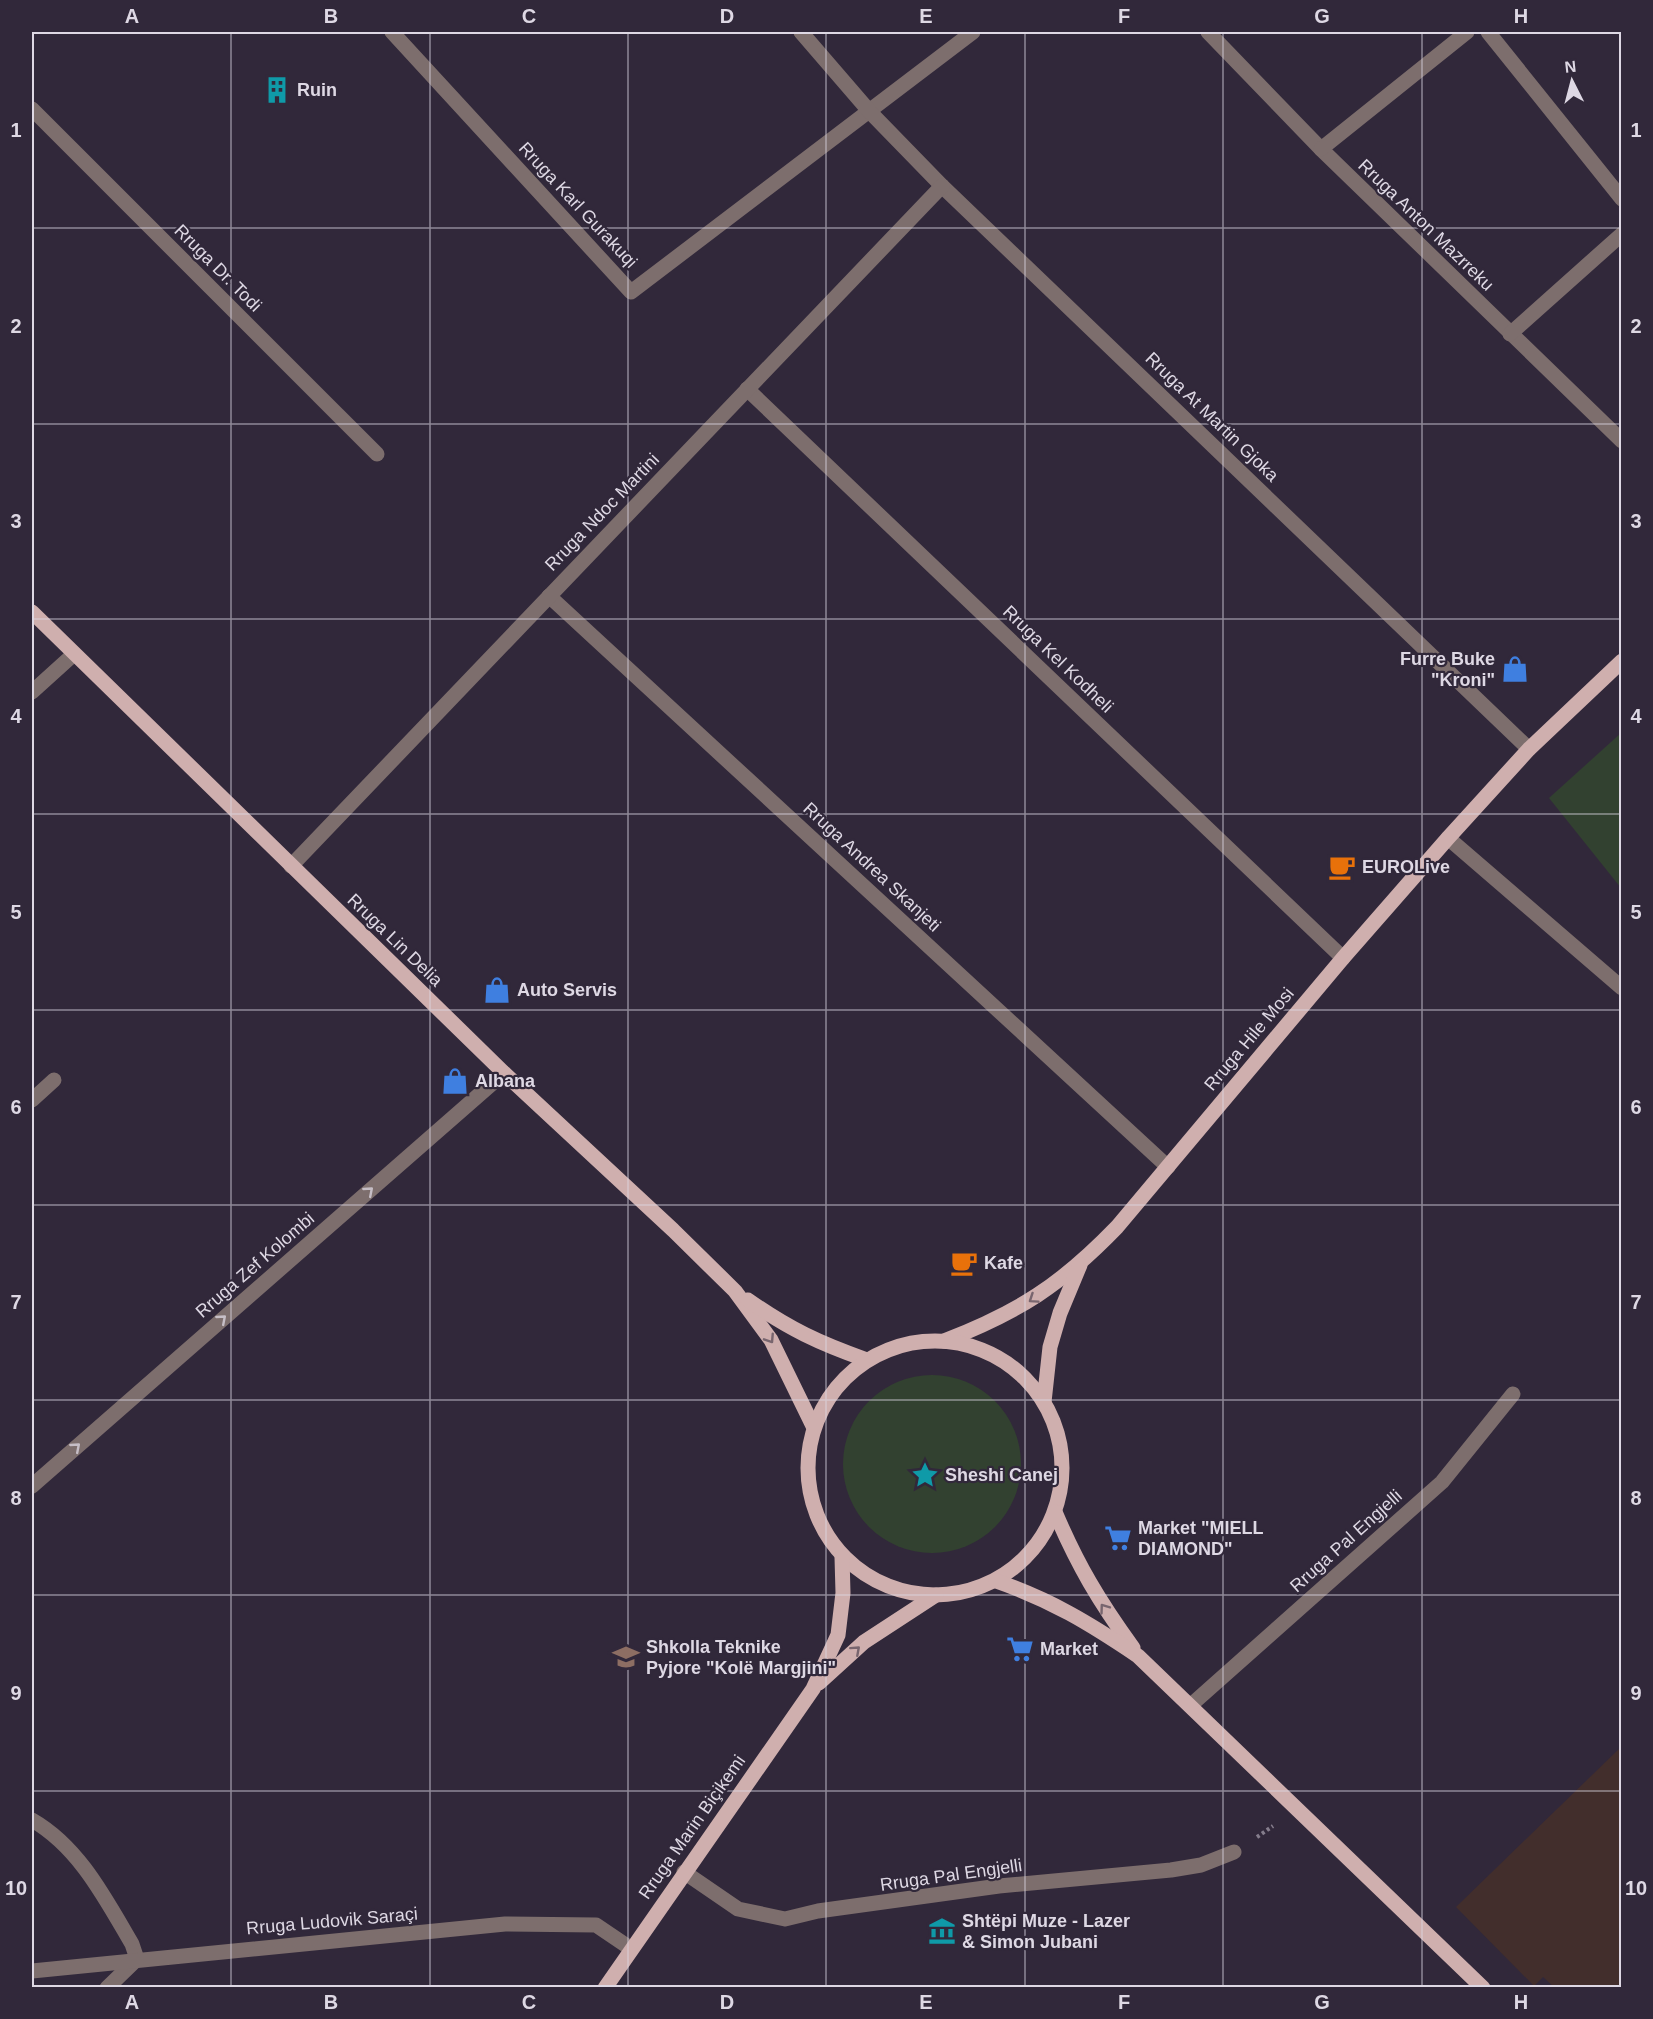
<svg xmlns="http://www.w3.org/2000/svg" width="1653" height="2019" viewBox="0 0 1653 2019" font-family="Helvetica,sans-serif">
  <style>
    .industrial { fill: #422e2c }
    .green { fill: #324130 }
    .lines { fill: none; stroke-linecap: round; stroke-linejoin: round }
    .path { stroke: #857d8c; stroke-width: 4; stroke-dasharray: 3 3; stroke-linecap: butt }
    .minor { stroke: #7d6e6d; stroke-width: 15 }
    .major { stroke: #cfafae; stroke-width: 15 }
    .oneway { stroke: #c6bec6 }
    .oneway2 { stroke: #78656e }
    .grid { fill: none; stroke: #ded8e4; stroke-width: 1.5; stroke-opacity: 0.55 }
    .labels { text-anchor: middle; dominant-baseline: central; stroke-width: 4.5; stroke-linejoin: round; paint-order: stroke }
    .poi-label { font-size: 18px; font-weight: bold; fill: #ded8e4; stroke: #31283a; text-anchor: start }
    .street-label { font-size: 18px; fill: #ded8e4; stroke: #31283a }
    .neatline { fill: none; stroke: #ded8e4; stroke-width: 2 }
    .grid-label { font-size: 20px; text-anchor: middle; font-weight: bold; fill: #ded8e4 }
  </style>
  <rect width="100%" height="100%" fill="#31283a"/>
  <!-- industrial -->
  <path class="industrial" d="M1621,1747V1987H1554L1543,1977L1534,1986L1456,1907Z"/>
  <!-- green -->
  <g class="green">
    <path d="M1621,733V888L1549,798Z"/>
    <circle cx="932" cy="1464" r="89"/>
  </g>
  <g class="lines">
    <!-- path -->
    <path class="path" d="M1257,1837L1273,1826"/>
    <!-- minor -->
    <g class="minor">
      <path d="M392,32L631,292L973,32"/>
      <path d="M801,32L870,112L942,186L1529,749"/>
      <path d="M1208,32L1321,149L1622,441"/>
      <path d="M1488,32L1622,199"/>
      <path d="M32,109L377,454"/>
      <path d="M1321,149L1467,32"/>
      <path d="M1510,334L1622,234"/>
      <path d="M747,389L1343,958"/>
      <path d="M549,596L1168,1167"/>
      <path d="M32,692L74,654"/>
      <path d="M1448,838L1622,988"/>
      <path d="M291,866L942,186"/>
      <path d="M32,1100L54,1080"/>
      <path d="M32,1486L504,1073"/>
      <path d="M1191,1705L1442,1482L1513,1394"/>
      <path d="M32,1820C79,1847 105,1898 132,1944L137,1959L107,1988"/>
      <path d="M684,1872L738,1909L785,1919L818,1911L999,1886L1171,1870L1201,1865L1234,1852"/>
      <path d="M32,1971L505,1924L596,1925L630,1948"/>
    </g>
    <!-- major -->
    <g class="major">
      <path d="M32,612L504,1073L673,1230L735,1291L771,1340L813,1426"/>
      <path d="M748,1300C789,1329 819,1343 867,1360"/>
      <path d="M944,1341C1019,1312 1061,1285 1117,1227L1343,958L1448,838L1529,749L1622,661"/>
      <circle cx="935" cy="1468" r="127"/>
      <path d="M1044,1402L1050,1347L1060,1313L1080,1265"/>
      <path d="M1055,1512C1078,1566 1099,1601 1133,1648"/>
      <path d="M996,1581C1051,1600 1089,1623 1138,1656L1483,1988"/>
      <path d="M819,1683L864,1642L936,1595"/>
      <path d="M605,1988L813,1689L838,1635L843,1593L842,1557"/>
    </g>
  </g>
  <!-- one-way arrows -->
  <defs><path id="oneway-chevron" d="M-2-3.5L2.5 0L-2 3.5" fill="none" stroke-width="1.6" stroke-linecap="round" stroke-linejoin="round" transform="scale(1.5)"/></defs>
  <g class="oneway">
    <use href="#oneway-chevron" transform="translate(369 1191) rotate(-41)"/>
    <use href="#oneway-chevron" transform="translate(222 1319) rotate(-41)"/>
    <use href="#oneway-chevron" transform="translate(76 1447) rotate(-41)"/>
  </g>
  <g class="oneway2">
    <use href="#oneway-chevron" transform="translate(1033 1299) rotate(146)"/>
    <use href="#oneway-chevron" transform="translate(770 1339) rotate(57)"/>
    <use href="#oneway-chevron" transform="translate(1104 1608) rotate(-126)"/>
    <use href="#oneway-chevron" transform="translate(856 1650) rotate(-42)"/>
  </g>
  <!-- grid -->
  <path class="grid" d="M231,32V1988M430,32V1988M628,32V1988M826,32V1988M1025,32V1988M1223,32V1988M1422,32V1988M32,228H1622M32,424H1622M32,619H1622M32,814H1622M32,1010H1622M32,1205H1622M32,1400H1622M32,1595H1622M32,1791H1622"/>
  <!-- icons -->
  <defs>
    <symbol id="building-bare" viewBox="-9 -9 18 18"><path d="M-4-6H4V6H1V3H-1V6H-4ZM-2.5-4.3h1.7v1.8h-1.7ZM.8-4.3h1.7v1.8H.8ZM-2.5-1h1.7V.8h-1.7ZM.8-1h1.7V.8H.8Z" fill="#0f9aa8" stroke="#31283a" stroke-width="2.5" paint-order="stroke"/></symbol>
    <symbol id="shop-bare" viewBox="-9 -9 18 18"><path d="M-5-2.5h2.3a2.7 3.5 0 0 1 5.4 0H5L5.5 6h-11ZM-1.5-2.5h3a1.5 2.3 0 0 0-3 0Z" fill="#3f7fe0" stroke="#31283a" stroke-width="2.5" paint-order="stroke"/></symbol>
    <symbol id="cafe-bare" viewBox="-9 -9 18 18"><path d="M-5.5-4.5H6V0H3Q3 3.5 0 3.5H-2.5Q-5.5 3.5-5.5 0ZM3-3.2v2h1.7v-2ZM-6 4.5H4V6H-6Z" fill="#e8710a" stroke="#31283a" stroke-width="2.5" paint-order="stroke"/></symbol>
    <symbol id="sight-bare" viewBox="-9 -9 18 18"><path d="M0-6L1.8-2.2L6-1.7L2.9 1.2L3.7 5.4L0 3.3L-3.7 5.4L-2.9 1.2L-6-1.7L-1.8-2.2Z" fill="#0f9aa8" stroke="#31283a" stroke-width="2.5" paint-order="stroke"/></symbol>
    <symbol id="supermarket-bare" viewBox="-9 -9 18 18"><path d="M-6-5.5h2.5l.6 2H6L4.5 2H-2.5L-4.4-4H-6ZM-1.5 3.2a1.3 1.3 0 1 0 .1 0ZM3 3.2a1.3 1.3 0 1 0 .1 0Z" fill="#3f7fe0" stroke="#31283a" stroke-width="2.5" paint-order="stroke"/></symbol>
    <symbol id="school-bare" viewBox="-9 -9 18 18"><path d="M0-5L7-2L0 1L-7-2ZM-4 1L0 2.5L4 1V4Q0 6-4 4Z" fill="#8d6e63" stroke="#31283a" stroke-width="2.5" paint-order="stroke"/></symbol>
    <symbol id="museum-bare" viewBox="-9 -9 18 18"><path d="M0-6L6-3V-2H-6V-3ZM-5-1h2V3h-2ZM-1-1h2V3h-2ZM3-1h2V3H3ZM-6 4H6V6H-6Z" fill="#0f9aa8" stroke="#31283a" stroke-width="2.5" paint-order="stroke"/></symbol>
  </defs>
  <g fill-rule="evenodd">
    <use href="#building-bare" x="258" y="71" width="38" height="38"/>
    <use href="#shop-bare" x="1496" y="650" width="38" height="38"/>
    <use href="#cafe-bare" x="1323" y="848" width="38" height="38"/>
    <use href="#shop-bare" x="478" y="971" width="38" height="38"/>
    <use href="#shop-bare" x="436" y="1062" width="38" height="38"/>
    <use href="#cafe-bare" x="945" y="1244" width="38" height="38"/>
    <use href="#sight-bare" x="906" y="1456" width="38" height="38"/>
    <use href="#supermarket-bare" x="1099" y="1519" width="38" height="38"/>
    <use href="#supermarket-bare" x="1001" y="1630" width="38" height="38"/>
    <use href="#school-bare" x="607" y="1638" width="38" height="38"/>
    <use href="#museum-bare" x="923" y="1912" width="38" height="38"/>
  </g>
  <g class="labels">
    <!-- poi labels -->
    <g class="poi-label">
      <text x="297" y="90">Ruin</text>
      <text x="1495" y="659" text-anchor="end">Furre Buke<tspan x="1495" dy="21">"Kroni"</tspan></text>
      <text x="1362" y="867">EUROLive</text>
      <text x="517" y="990">Auto Servis</text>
      <text x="475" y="1081">Albana</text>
      <text x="984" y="1263">Kafe</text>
      <text x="945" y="1475">Sheshi Canej</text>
      <text x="1138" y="1528">Market "MIELL<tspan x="1138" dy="21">DIAMOND"</tspan></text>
      <text x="646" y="1647">Shkolla Teknike<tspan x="646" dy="21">Pyjore "Kolë Margjini"</tspan></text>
      <text x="1040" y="1649">Market</text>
      <text x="962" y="1921">Shtëpi Muze - Lazer<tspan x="962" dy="21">&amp; Simon Jubani</tspan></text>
    </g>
    <!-- street labels -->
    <g class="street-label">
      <text transform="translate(578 205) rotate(47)">Rruga Karl Gurakuqi</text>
      <text transform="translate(1426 225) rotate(44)">Rruga Anton Mazrreku</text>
      <text transform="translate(218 268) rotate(45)">Rruga Dr. Todi</text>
      <text transform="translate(1212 417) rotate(44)">Rruga At Martin Gjoka</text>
      <text transform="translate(602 512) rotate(-46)">Rruga Ndoc Martini</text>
      <text transform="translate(1058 659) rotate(44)">Rruga Kel Kodheli</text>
      <text transform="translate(872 867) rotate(43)">Rruga Andrea Skanjeti</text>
      <text transform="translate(395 940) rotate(44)">Rruga Lin Delia</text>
      <text transform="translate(1249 1039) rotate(-50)">Rruga Hile Mosi</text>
      <text transform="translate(255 1265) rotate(-41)">Rruga Zef Kolombi</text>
      <text transform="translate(1346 1541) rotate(-42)">Rruga Pal Engjelli</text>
      <text transform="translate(692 1827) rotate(-55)">Rruga Marin Biçikemi</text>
      <text transform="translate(951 1875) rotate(-8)">Rruga Pal Engjelli</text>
      <text transform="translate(332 1921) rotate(-5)">Rruga Ludovik Saraçi</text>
    </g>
  </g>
  <!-- border -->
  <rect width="1653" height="2019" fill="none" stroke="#31283a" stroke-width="66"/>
  <!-- north arrow -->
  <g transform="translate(1572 81) rotate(354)" stroke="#31283a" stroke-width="4.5" paint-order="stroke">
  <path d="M0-4.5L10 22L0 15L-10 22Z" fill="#ded8e4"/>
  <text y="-9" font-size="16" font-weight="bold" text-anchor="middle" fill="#ded8e4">N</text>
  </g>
  <rect x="33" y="33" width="1587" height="1953" class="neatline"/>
  <g class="grid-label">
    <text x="132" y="23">A</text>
    <text x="331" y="23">B</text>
    <text x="529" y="23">C</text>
    <text x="727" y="23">D</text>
    <text x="926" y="23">E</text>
    <text x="1124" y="23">F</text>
    <text x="1322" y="23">G</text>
    <text x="1521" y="23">H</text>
    <text x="16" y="137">1</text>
    <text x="1636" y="137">1</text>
    <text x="16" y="333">2</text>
    <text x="1636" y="333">2</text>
    <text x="16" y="528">3</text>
    <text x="1636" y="528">3</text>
    <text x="16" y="723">4</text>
    <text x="1636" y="723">4</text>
    <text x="16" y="919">5</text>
    <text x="1636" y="919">5</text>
    <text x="16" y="1114">6</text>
    <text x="1636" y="1114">6</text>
    <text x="16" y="1309">7</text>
    <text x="1636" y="1309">7</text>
    <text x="16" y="1505">8</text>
    <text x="1636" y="1505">8</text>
    <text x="16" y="1700">9</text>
    <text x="1636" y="1700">9</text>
    <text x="16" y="1895">10</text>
    <text x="1636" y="1895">10</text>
    <text x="132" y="2009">A</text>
    <text x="331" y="2009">B</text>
    <text x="529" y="2009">C</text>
    <text x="727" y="2009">D</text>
    <text x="926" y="2009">E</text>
    <text x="1124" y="2009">F</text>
    <text x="1322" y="2009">G</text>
    <text x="1521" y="2009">H</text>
  </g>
</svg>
